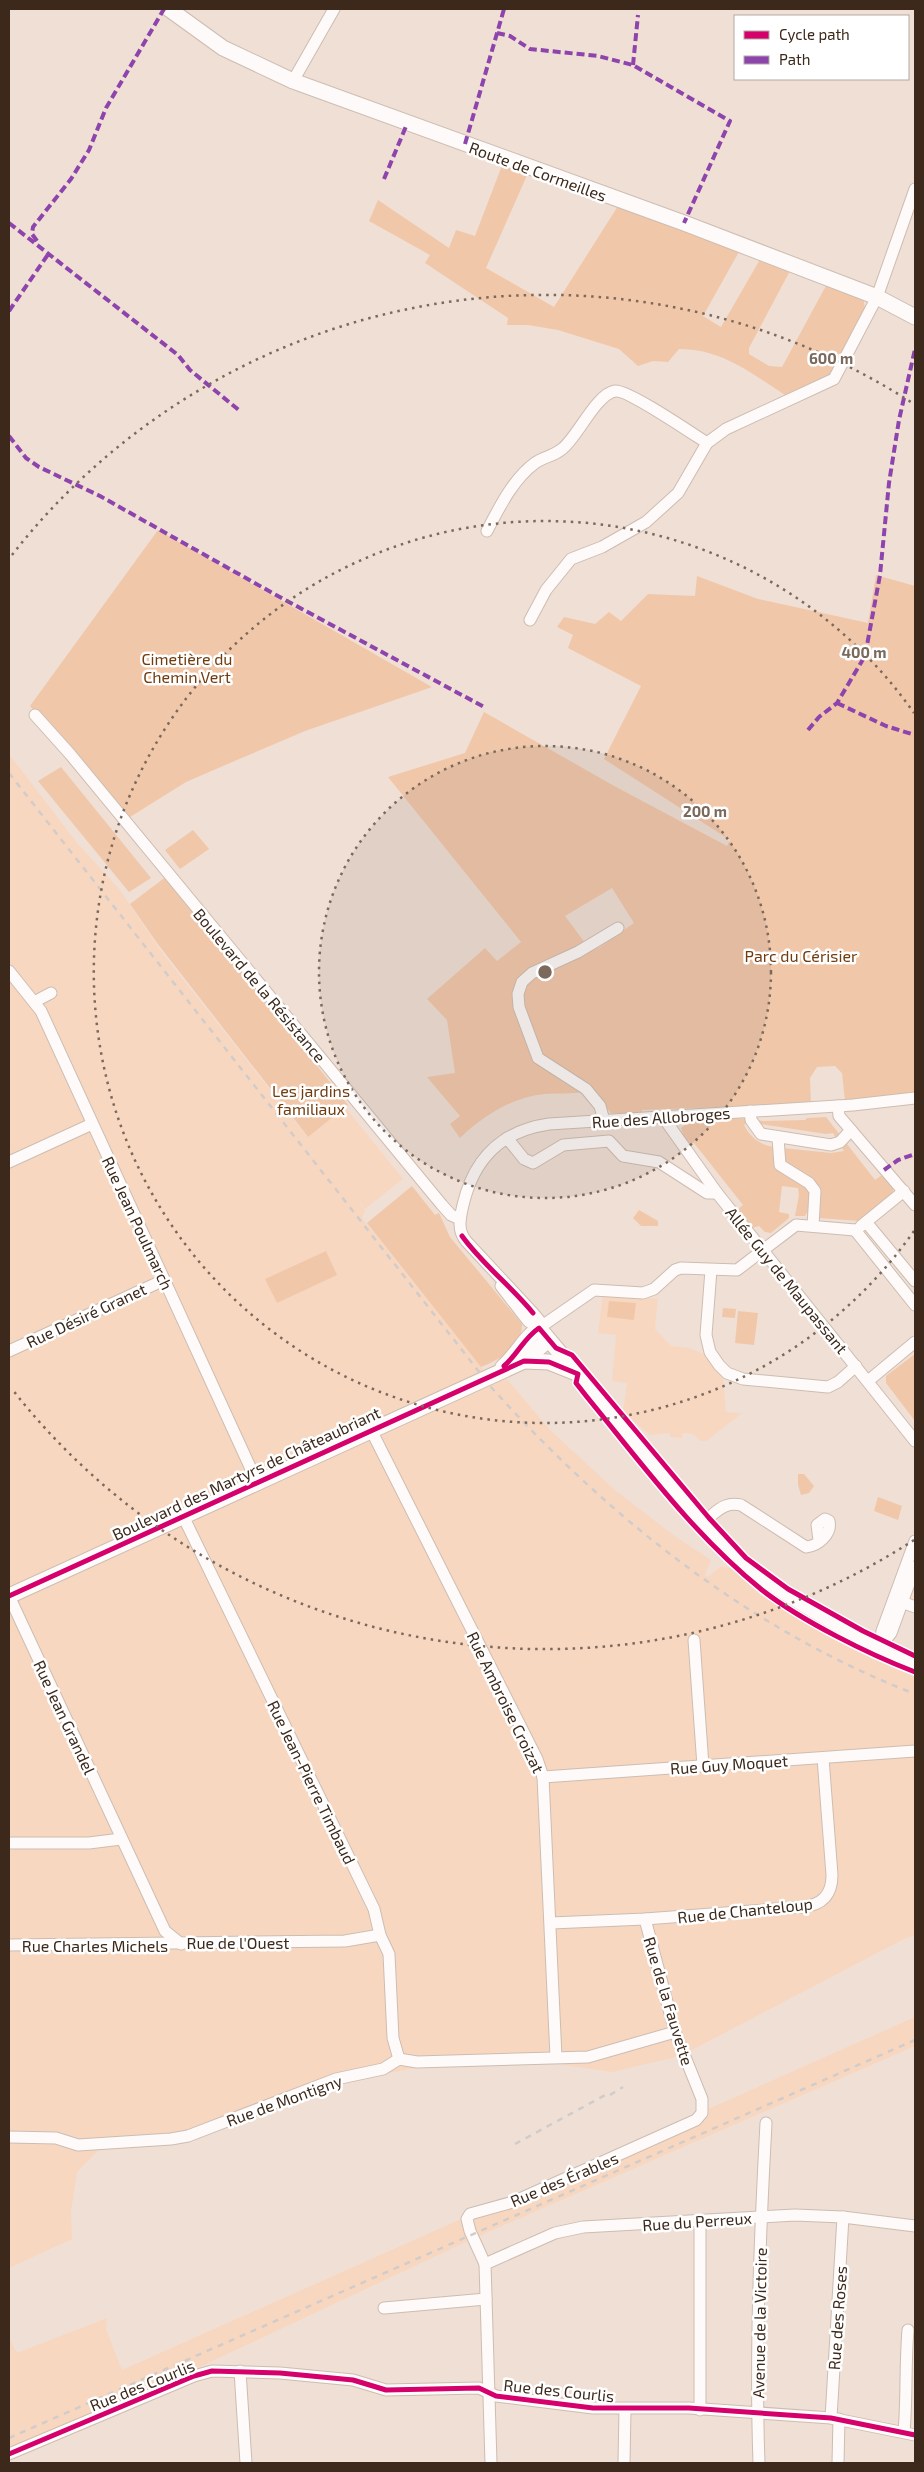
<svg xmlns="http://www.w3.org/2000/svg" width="924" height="2472" viewBox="0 0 924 2472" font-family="'Exo 2',sans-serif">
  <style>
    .built { fill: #f8d7c1 }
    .green { fill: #f1c7aa; fill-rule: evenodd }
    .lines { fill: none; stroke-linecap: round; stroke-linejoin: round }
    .minor-casing { stroke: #cdbdb1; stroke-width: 13 }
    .major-casing { stroke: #cdbdb1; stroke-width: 17 }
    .minor { stroke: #fdfaf9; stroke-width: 11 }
    .major { stroke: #fdfaf9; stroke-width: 15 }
    .rail { stroke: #d1ccc9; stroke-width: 2.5; stroke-dasharray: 6 6; stroke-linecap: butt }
    .quiet { stroke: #8e44ad; stroke-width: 4; stroke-dasharray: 8 4; stroke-linecap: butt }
    .cycleway-casing { stroke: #fff; stroke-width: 8 }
    .cycleway { stroke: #d6006c; stroke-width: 5 }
    .ring { fill: none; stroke: #7b695c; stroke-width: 2.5; stroke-dasharray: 2.5 5 }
    .labels { text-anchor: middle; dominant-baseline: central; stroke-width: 5; stroke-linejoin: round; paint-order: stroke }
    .street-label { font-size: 16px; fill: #3c291c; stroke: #fff }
    .park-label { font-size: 16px; fill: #703b0e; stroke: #fff }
    .centre { fill: #7b695c; stroke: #fff; stroke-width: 2.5 }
    .ring-label { font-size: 15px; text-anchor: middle; font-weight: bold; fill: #7b695c; stroke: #fff; stroke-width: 5; stroke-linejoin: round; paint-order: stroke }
  </style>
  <rect width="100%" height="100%" fill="#f0dfd4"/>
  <!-- built -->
  <g class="built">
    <path d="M9,754L77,843L120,890L161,951L307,1137L345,1107L403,1179L365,1209L358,1200L365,1211L362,1218L494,1383L505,1377L550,1430L615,1490L676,1537L711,1560L705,1575L708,1577L721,1566L731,1568L760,1595L864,1653L915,1677V1935L904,1939L690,2051L672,2058L612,2072L544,2062L415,2068L338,2083L185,2141L100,2149L77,2172L71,2212L72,2239L9,2268Z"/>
    <path d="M603,1294L658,1299L655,1329L671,1346L689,1348L704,1354L723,1378L726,1412L742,1413L706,1441H700L694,1434L683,1433L682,1438L670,1437V1433L650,1435L623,1412L627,1383L612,1381L616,1335L598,1333Z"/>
    <path d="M915,2017V2046L470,2240L204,2365L9,2448V2338L17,2353L107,2318L106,2329L122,2370Z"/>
  </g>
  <!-- green -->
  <g class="green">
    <path d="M503,163L528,173L486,268L554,307L618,206L740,250L703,316L721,327L762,256L792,267L749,348V354L769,366L782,367L828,282L863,297L865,309L836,373L785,395C751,373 722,349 679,349L668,362L653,361L638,366L619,349L558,330L528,325H507L508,318L425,263L430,255L369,221L378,200L449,248L456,230L475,236Z"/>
    <path d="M158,530L432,687L305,731L237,760L186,782L130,817L30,706Z"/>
    <path d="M876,575L915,586V1094L845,1101L842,1073L835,1066L817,1067L810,1078L811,1104L642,1110V1113H611L592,1091C576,1094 561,1093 545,1094C512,1097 483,1116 460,1138L450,1124L460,1116L427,1077L455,1073L447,1020L427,999L485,948L497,961L521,942L388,777L465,753L484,712L616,787L727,846L730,840L604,759L641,686L568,648L573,635L557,627L564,617L595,624L609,612L621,621L648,594L695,596L697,576L758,599L868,623ZM612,888L634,923L600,947L591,951L565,916Z"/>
    <path d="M61,767L151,878L129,892L38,781Z"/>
    <path d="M193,830L209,849L180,869L165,850Z"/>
    <path d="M167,876L348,1105L308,1137L157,943L130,904Z"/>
    <path d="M826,1117L875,1180L882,1175L893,1187V1193L859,1221L819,1218L820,1186L783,1162V1148L831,1153L844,1151L833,1133L826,1134L748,1122L744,1125C750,1137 761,1146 775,1147L774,1162L810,1188L809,1209L805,1216H795L799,1195L798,1188L782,1186L779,1212L789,1214V1218L771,1233L765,1232L759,1226L752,1228L737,1210L743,1205L694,1143L687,1146L681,1128L688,1122L738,1118L763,1121L805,1120L807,1118Z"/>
    <path d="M412,1186L435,1215L439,1213L450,1237L522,1324C523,1347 499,1360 481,1367L367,1223Z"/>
    <path d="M639,1210L658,1221V1226H641L633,1218Z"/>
    <path d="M326,1251L337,1275L277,1303L265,1279Z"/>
    <path d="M609,1301L636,1303L634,1320L607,1317Z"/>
    <path d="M723,1308L736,1309L735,1318L722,1317Z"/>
    <path d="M738,1311L758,1313L754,1345L735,1343Z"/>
    <path d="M915,1354V1421L886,1383V1376Z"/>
    <path d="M798,1474H804L814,1486L809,1493L801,1495L798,1485Z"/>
    <path d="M878,1497L902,1506L898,1520L874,1511Z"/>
  </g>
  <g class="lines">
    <defs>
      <g id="minor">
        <path d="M293,81L334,9"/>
        <path d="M487,531C499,508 513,479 535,463C543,457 554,456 562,449C577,438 596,394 615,391C627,389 693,434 707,443"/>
        <path d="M530,620L546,590L571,559L602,547L646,522L678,493L707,443L726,429L834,379L877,297L915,189"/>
        <path d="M35,715L70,754L442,1205L451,1215L460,1219"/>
        <path d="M9,971L41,1011L257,1482"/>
        <path d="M34,1002L51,993"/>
        <path d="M838,1106L839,1116L915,1205"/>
        <path d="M750,1111L751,1120L761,1134L831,1145L840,1142L851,1130"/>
        <path d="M663,1117L717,1193L915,1441"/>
        <path d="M604,1121L600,1106L586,1089L538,1058L519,1007L518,994L522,982L532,973L578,952L618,928"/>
        <path d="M507,1138L524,1159L533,1163L563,1145L609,1141L623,1156L659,1162L707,1193H717"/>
        <path d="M778,1138L780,1165L809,1183L815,1191L813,1226"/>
        <path d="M9,1162L92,1124"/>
        <path d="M866,1222L915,1281"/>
        <path d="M861,1226L904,1191"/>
        <path d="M855,1230L915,1305"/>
        <path d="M711,1270L706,1335L710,1352L719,1365L727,1373L743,1379L828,1387L838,1382L856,1366"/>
        <path d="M501,1286L528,1321L539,1328"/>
        <path d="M539,1328V1320L533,1313L466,1241C457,1230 460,1218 463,1205C474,1158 501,1131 549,1124L853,1105L915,1098"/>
        <path d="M539,1328L594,1290L643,1293L654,1289L675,1270L681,1268L737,1270L796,1225L855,1230"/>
        <path d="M9,1351L164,1280"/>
        <path d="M868,1381L915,1342"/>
        <path d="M371,1430L537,1759L543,1777L556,2057"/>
        <path d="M183,1516L374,1909L380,1935L389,1954L393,2038L399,2059"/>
        <path d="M702,1522C716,1514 722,1501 741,1505L806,1547C818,1546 832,1534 829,1521L825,1519L817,1525L819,1540"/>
        <path d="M9,1596L165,1931L181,1944"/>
        <path d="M902,1602L915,1607"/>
        <path d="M694,1640L703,1766"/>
        <path d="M881,1646L891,1633L915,1567"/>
        <path d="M880,1647L882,1631L915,1541"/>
        <path d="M543,1777L915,1751"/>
        <path d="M9,1843H89L121,1839"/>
        <path d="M551,1923L645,1919L802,1907C822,1905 832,1895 832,1875L823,1758"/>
        <path d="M9,1945L345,1941L380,1935"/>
        <path d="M9,2137L56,2138L78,2145L171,2139L188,2136L336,2079L383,2069L399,2059L417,2062L588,2057L675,2032"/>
        <path d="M485,2264L555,2233L583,2227L795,2215L843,2217L915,2226"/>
        <path d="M384,2308L486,2299"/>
        <path d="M240,2371L246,2463"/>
        <path d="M700,2410V2222"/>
        <path d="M831,2418L843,2217"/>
        <path d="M904,2432C907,2398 905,2365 908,2330"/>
        <path d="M9,2454L194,2376L212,2371L280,2373L353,2380L386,2390L479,2388L496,2396L593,2408H689L831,2418L915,2435"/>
        <path d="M491,2463L485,2264L470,2231L467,2219L470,2214L513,2202L696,2120L702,2113V2099L675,2032L645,1919"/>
        <path d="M624,2463L625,2409"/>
        <path d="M759,2463C755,2350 760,2236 766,2123"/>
        <path d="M838,2463L839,2419"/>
      </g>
      <g id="major">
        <path d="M169,9L223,48L293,81L684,223L877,297L915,317"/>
        <path d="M524,1361L549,1362L574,1372"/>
        <path d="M503,1367C517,1355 524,1338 539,1328L702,1522C752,1578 815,1613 880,1647L890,1657L915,1665"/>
        <path d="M9,1596L524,1361L548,1340"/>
      </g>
    </defs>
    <!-- minor casing -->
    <use href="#minor" class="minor-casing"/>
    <!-- major casing -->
    <use href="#major" class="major-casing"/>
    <!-- minor -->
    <use href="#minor" class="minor"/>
    <!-- major -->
    <use href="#major" class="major"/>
    <!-- rail -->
    <g class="rail">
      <path d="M9,773L491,1387C609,1518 750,1630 915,1694"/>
      <path d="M610,2095L623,2087"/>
      <path d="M515,2144L609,2093"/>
      <path d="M9,2438L915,2040"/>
    </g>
    <!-- quiet -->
    <g class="quiet">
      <path d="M497,33L510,36L530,49L598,56L633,65L730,121L684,223"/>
      <path d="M633,65L638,15"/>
      <path d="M465,144L504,9"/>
      <path d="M384,179L407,124"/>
      <path d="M9,223L178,355L190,370L240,411"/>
      <path d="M37,241L32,234L33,227L71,179L89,150L106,108L164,9"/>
      <path d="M9,311L49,253"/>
      <path d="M9,436L26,458L39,467L100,496L276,595L486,708"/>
      <path d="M837,703L886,726L915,735"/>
      <path d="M808,730L819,717L837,703L865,656L880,575L889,483L899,420L915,349"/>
      <path d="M884,1170L898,1160L915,1154"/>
    </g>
    <defs>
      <g id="cycleway">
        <path d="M462,1236C483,1265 511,1286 533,1313"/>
        <path d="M504,1366C518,1354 524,1338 539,1328L556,1348L572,1355L709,1518L746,1558L788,1589L863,1631L915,1656"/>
        <path d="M9,1596L524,1361L549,1362L578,1374L576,1383L587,1397C642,1464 694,1535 762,1590C802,1621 868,1654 915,1672"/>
        <path d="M9,2454L194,2376L212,2371L280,2373L353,2380L386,2390L479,2388L496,2396L593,2408H689L831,2418L915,2435"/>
      </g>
    </defs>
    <!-- cycleway casing -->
    <use href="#cycleway" class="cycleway-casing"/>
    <!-- cycleway -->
    <use href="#cycleway" class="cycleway"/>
  </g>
  <!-- distance rings -->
  <circle cx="545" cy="972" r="226" fill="#7b695c" fill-opacity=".12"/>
  <g class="ring">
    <circle cx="545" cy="972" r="226"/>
    <path d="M914 1231A451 451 0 1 1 914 713"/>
    <path d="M914 1540A677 677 0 0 1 12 1389M12 555A677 677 0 0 1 914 404"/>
  </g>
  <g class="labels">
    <!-- street labels -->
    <g class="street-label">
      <text transform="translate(538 171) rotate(20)">Route de Cormeilles</text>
      <text transform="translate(260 985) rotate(50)">Boulevard de la Résistance</text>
      <text transform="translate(661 1117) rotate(-4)">Rue des Allobroges</text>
      <text transform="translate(138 1223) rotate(65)">Rue Jean Poulmarch</text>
      <text transform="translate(787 1280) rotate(51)">Allée Guy de Maupassant</text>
      <text transform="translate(86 1315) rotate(-25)">Rue Désiré Granet</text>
      <text transform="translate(246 1473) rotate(-25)">Boulevard des Martyrs de Châteaubriant</text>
      <text transform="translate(506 1702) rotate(64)">Rue Ambroise Croizat</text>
      <text transform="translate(65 1717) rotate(65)">Rue Jean Grandel</text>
      <text transform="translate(729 1764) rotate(-4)">Rue Guy Moquet</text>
      <text transform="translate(312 1782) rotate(64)">Rue Jean-Pierre Timbaud</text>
      <text transform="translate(745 1910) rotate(-6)">Rue de Chanteloup</text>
      <text x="238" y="1942">Rue de l'Ouest</text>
      <text x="95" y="1945">Rue Charles Michels</text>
      <text transform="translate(669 2001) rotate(73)">Rue de la Fauvette</text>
      <text transform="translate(284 2100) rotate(-20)">Rue de Montigny</text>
      <text transform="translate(564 2179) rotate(-23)">Rue des Érables</text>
      <text transform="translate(697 2221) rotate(-4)">Rue du Perreux</text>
      <text transform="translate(837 2318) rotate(-86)">Rue des Roses</text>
      <text transform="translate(759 2323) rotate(-89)">Avenue de la Victoire</text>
      <text transform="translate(142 2385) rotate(-22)">Rue des Courlis</text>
      <text transform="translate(559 2390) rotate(6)">Rue des Courlis</text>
    </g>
    <!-- park labels -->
    <g class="park-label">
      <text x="187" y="658">Cimetière du<tspan x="187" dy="18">Chemin Vert</tspan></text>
      <text x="801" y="955">Parc du Cérisier</text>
      <text x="311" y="1090">Les jardins<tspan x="311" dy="18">familiaux</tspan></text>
    </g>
  </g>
  <circle cx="545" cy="972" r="8" class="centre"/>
  <g class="ring-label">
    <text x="831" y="364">600 m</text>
    <text x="864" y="658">400 m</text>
    <text x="705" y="817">200 m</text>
  </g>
  <!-- border -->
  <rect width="924" height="2472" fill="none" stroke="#3c291c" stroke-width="20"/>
  <!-- legend -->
  <rect x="734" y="15" width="175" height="65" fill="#ffffff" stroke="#b1a9a4"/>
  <rect x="744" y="31" width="25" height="8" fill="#d6006c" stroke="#b1a9a4"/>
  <text x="779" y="40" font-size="15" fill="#3c291c">Cycle path</text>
  <rect x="744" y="56" width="25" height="8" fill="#8e44ad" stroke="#b1a9a4"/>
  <text x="779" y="65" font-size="15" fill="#3c291c">Path</text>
</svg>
